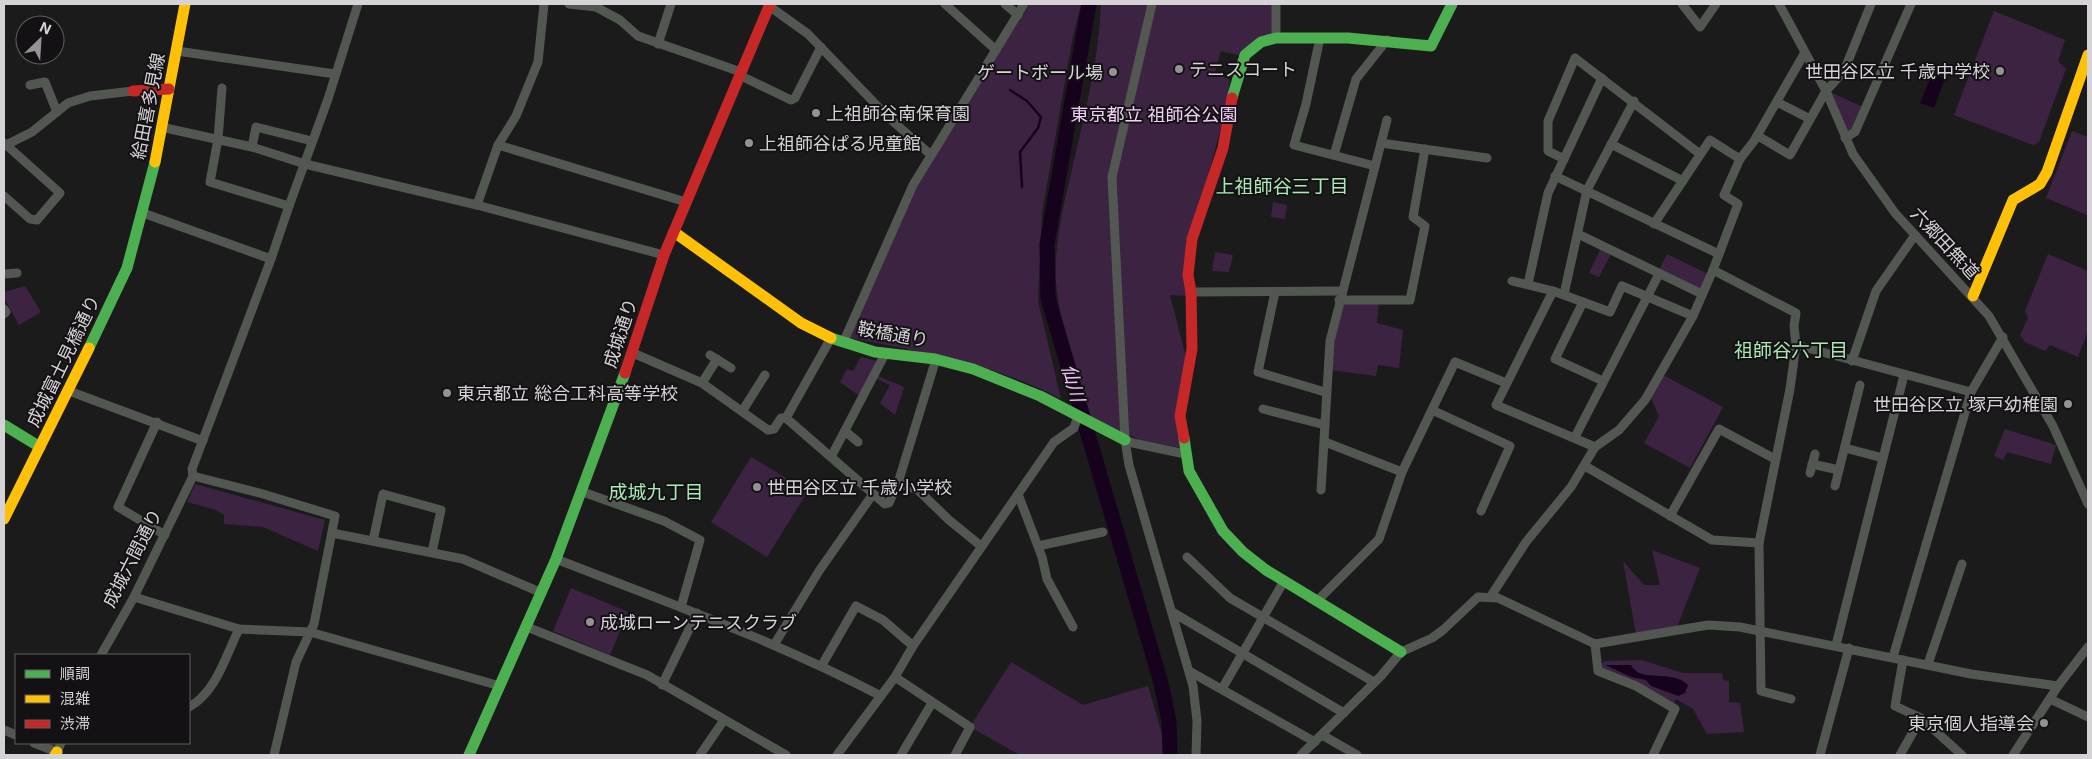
<svg xmlns="http://www.w3.org/2000/svg" width="2092" height="759" viewBox="0 0 2092 759" font-family="Inter,'Noto Sans JP',sans-serif">
  <style>
    .green { fill: #3c2342 }
    .water { fill: #17021d }
    .lines { fill: none; stroke-linecap: round; stroke-linejoin: round }
    .stream { stroke: #17021d; stroke-width: 2.5 }
    .river { stroke: #17021d; stroke-width: 15 }
    .street { stroke: #525752; stroke-width: 9 }
    .fast { stroke: #4caf50; stroke-width: 11 }
    .slow { stroke: #ffc107; stroke-width: 11 }
    .jam { stroke: #c62828; stroke-width: 11 }
    .poi-dot { fill: #949394; stroke: #141114; stroke-width: 2 }
    .labels { text-anchor: middle; dominant-baseline: central; stroke-width: 4; stroke-linejoin: round; paint-order: stroke }
    .poi-label { font-size: 18px; fill: #d5d3d5; stroke: #141114; text-anchor: start }
    .street-label { font-size: 18px; fill: #d5d3d5; stroke: #141114 }
    .park-label { font-size: 18px; fill: #f1cff9; stroke: #141114 }
    .neighbourhood-label { font-size: 19px; fill: #a8eab3; stroke: #141114 }
    .water-label { font-size: 19px; font-style: italic; fill: #efc2fa; stroke: #141114 }
  </style>
  <rect width="100%" height="100%" fill="#1c1b1c"/>
  <!-- green -->
  <g class="green">
    <path d="M1030,4H1081L1073,36L1042,213L1038,301L1061,399C994,364 924,352 850,338L914,188Z"/>
    <path d="M1101,4H1274V34L1242,56L1221,51L1215,73L1230,80L1223,120L1199,209L1187,296L1170,295L1186,357L1181,448L1140,440L1091,418C1079,375 1059,326 1056,282C1054,242 1064,203 1073,165C1085,113 1099,58 1101,4Z"/>
    <path d="M1994,11L2065,40L2058,61L2066,69L2039,142L2033,145L1954,115Z"/>
    <path d="M1830,92L1863,107L1853,130L1847,133Z"/>
    <path d="M2072,131L2088,137L2087,215L2046,198Z"/>
    <path d="M1273,202L1287,205L1285,219L1271,217Z"/>
    <path d="M1602,246L1612,252L1599,277L1589,273Z"/>
    <path d="M1215,252L1233,255L1229,272L1212,271Z"/>
    <path d="M1667,254L1708,274L1701,289L1659,270Z"/>
    <path d="M2048,254L2088,271V331L2078,357L2050,345L2045,351L2025,342L2020,335L2028,318L2025,311Z"/>
    <path d="M25,286L41,312L19,325L4,298V292Z"/>
    <path d="M1379,302L1377,323L1403,330L1399,368L1378,365L1376,376L1330,370L1332,341L1342,303Z"/>
    <path d="M861,357L880,362L861,397L840,382L847,369L853,371Z"/>
    <path d="M1663,375L1723,407L1690,468L1644,443L1659,416L1651,398Z"/>
    <path d="M878,376L904,387L895,415L880,403L890,385L877,379Z"/>
    <path d="M2005,429L2056,445L2051,464L2007,452L2003,460L1994,456Z"/>
    <path d="M751,457L808,491L767,557L711,522Z"/>
    <path d="M195,484L325,520L318,551L263,527L224,524V515L216,510L187,502Z"/>
    <path d="M1652,550L1700,568L1677,627L1636,634L1623,561L1644,585H1660Z"/>
    <path d="M571,588L628,612L610,655L553,631Z"/>
    <path d="M1642,660L1683,673H1722L1723,680L1729,681V702L1740,703L1744,732L1707,734L1693,709L1676,699L1673,705L1601,668V663L1606,661Z"/>
    <path d="M1011,662L1083,705L1148,686L1168,755H1020L970,727Z"/>
  </g>
  <!-- water -->
  <g class="water">
    <path d="M1932,74L1945,79L1934,108L1920,103Z"/>
    <path d="M1605,665H1631C1641,684 1671,668 1688,685L1685,693L1678,696L1651,686L1646,680L1631,677Z"/>
  </g>
  <g class="lines">
    <!-- stream -->
    <path class="stream" d="M1010,90L1027,101L1041,117L1038,128L1020,152L1022,187"/>
    <!-- river -->
    <path class="river" d="M1089,4L1047,244L1048,298L1161,683L1169,721L1170,755"/>
    <!-- street -->
    <g class="street">
      <path d="M569,4L596,7L620,20L638,36L741,72"/>
      <path d="M945,4L996,50"/>
      <path d="M1005,4L1018,15"/>
      <path d="M1152,4L1112,177L1125,440L1129,465L1193,686L1197,721L1196,755"/>
      <path d="M1276,4V38"/>
      <path d="M1682,4L1700,27L1716,4"/>
      <path d="M1779,4L1826,91L1853,154L1895,213L1989,316L2053,426L2088,504"/>
      <path d="M769,6L808,34L888,117L931,155"/>
      <path d="M1320,38L1306,104L1294,145L1375,166"/>
      <path d="M658,44L671,4"/>
      <path d="M177,51L335,74"/>
      <path d="M739,75L791,100L795,98L821,47"/>
      <path d="M30,85L45,82L57,112"/>
      <path d="M222,88L218,139L210,182L289,206"/>
      <path d="M1777,102L1810,119"/>
      <path d="M161,127L252,147L305,164L477,205L664,255"/>
      <path d="M1758,136L1790,155L1826,91L1844,71L1871,4"/>
      <path d="M1845,138L1855,132L1911,4"/>
      <path d="M4,143L60,193L37,220L30,219L4,196"/>
      <path d="M1381,143L1487,158"/>
      <path d="M1611,144L1683,181"/>
      <path d="M498,145L686,202"/>
      <path d="M4,146L32,132L68,103L90,96L133,91"/>
      <path d="M252,147L256,127L312,141"/>
      <path d="M1334,155L1356,79L1387,40"/>
      <path d="M1564,159L1548,151V121L1575,58L1700,154"/>
      <path d="M1555,176L1719,254"/>
      <path d="M477,205L498,145L516,116L538,62L544,4"/>
      <path d="M143,213L271,259"/>
      <path d="M1654,224L1710,140L1740,159"/>
      <path d="M1578,234L1702,294"/>
      <path d="M1713,270L1738,204L1724,195L1740,159L1754,141L1804,54"/>
      <path d="M4,274L17,273"/>
      <path d="M1512,281L1553,291L1610,312L1622,286L1693,316"/>
      <path d="M1528,284L1548,193L1602,78"/>
      <path d="M1553,291L1496,405L1595,447"/>
      <path d="M1191,292L1342,291"/>
      <path d="M1275,292L1258,372L1325,392"/>
      <path d="M1564,294L1587,190L1634,101"/>
      <path d="M1339,300H1410L1425,226L1413,217L1425,149"/>
      <path d="M1583,302L1555,359L1603,381"/>
      <path d="M4,309L6,312L4,314"/>
      <path d="M843,343L913,185L1024,4"/>
      <path d="M1796,345L1971,392L2003,337"/>
      <path d="M633,353L702,383L768,430L774,429L781,418H786L885,504L889,503L898,483L918,490L949,520L981,546"/>
      <path d="M710,355L731,368"/>
      <path d="M1852,361L1876,291L1915,235"/>
      <path d="M702,383L717,359"/>
      <path d="M69,391L203,441"/>
      <path d="M1263,409L1325,425"/>
      <path d="M743,410L765,375"/>
      <path d="M1432,410L1510,446L1481,511"/>
      <path d="M786,418L831,338"/>
      <path d="M157,422L118,507L165,535"/>
      <path d="M845,431L858,442"/>
      <path d="M1575,437L1659,274"/>
      <path d="M1125,440L1133,443L1185,454"/>
      <path d="M1325,442L1402,472"/>
      <path d="M1845,448L1883,458"/>
      <path d="M831,457L885,354"/>
      <path d="M1812,464L1839,470"/>
      <path d="M1585,466L1712,540L1759,543"/>
      <path d="M1810,473L1815,454"/>
      <path d="M193,476L192,469L271,259L289,206L328,99L358,4"/>
      <path d="M193,476L263,494L335,516L314,624L296,662L274,755"/>
      <path d="M898,483L936,359"/>
      <path d="M1835,486L1860,385"/>
      <path d="M1321,490L1330,341L1387,120"/>
      <path d="M583,492L664,521L700,540L681,607"/>
      <path d="M1018,494L1042,557L1047,579L1073,627"/>
      <path d="M1670,516L1719,429L1775,459"/>
      <path d="M332,533L463,559L542,593"/>
      <path d="M373,541L383,494L441,510L432,552"/>
      <path d="M1038,546L1103,532"/>
      <path d="M1187,557L1230,598L1374,682"/>
      <path d="M556,559C666,602 776,641 881,696"/>
      <path d="M1491,596L1526,542L1571,487L1595,447L1619,430L1645,400L1693,316L1713,270L1796,313L1794,326L1796,345L1790,389L1759,543L1761,691L1791,699"/>
      <path d="M134,597L239,629L310,632L500,686"/>
      <path d="M1317,601L1379,539L1402,472L1455,362L1506,383"/>
      <path d="M1172,612L1344,713"/>
      <path d="M527,627L647,675L786,755"/>
      <path d="M1595,644L1598,671L1636,686L1675,709L1653,755"/>
      <path d="M774,645L819,571L873,494"/>
      <path d="M1836,645L1904,375"/>
      <path d="M101,655L134,597L193,476"/>
      <path d="M1893,657L1971,392"/>
      <path d="M1903,660L1895,706L1921,718L1962,755"/>
      <path d="M1928,664L1962,564"/>
      <path d="M822,665L856,606L883,620L913,646"/>
      <path d="M1189,671L1315,742"/>
      <path d="M895,677L970,727L955,755"/>
      <path d="M662,685L697,613"/>
      <path d="M1222,689L1284,581"/>
      <path d="M2050,699L2088,717"/>
      <path d="M189,707C216,693 226,655 239,629"/>
      <path d="M4,730L16,735"/>
      <path d="M1322,735L1357,755"/>
      <path d="M34,743L57,752L61,743"/>
      <path d="M700,755L724,720"/>
      <path d="M837,755L895,677L913,646L1054,442L1074,428L1078,416"/>
      <path d="M901,755L932,703"/>
      <path d="M1301,755L1381,676L1401,652L1432,638L1443,630L1478,597L1498,598L1595,644L1708,625L1740,627L1971,674L2058,686"/>
      <path d="M1820,755L1849,648"/>
      <path d="M1900,755L1921,718"/>
      <path d="M2013,755L2058,686L2088,647"/>
    </g>
    <!-- fast -->
    <g class="fast">
      <path d="M1232,98L1245,55L1261,42L1276,38H1348L1431,46L1452,4"/>
      <path d="M831,338L875,352L935,359L973,369L1040,396L1125,440"/>
      <path d="M89,348L127,268L155,162"/>
      <path d="M4,425L40,447"/>
      <path d="M1184,438L1189,471L1223,531L1243,552L1266,570L1401,652"/>
      <path d="M469,755L556,559L625,373"/>
    </g>
    <!-- slow -->
    <g class="slow">
      <path d="M155,162L185,4"/>
      <path d="M674,232L801,323L831,338"/>
      <path d="M1973,296L2013,200L2040,184L2047,172L2088,55"/>
      <path d="M4,519L89,348"/>
      <path d="M55,755L57,752"/>
    </g>
    <!-- jam -->
    <g class="jam">
      <path d="M133,91L169,89"/>
      <path d="M625,373L664,255L770,4"/>
      <path d="M1184,438L1180,416L1192,349L1191,292L1188,275L1192,239L1223,148L1232,98"/>
    </g>
  </g>
  <!-- markers -->
  <g class="poi-dot">
    <circle cx="1179" cy="69" r="5"/>
    <circle cx="2000" cy="71" r="5"/>
    <circle cx="1113" cy="72" r="5"/>
    <circle cx="816" cy="113" r="5"/>
    <circle cx="749" cy="143" r="5"/>
    <circle cx="447" cy="393" r="5"/>
    <circle cx="2068" cy="404" r="5"/>
    <circle cx="757" cy="487" r="5"/>
    <circle cx="590" cy="622" r="5"/>
    <circle cx="2044" cy="723" r="5"/>
  </g>
  <g class="labels">
    <!-- poi labels -->
    <g class="poi-label">
      <text x="1189" y="69">テニスコート</text>
      <text x="1990" y="71" text-anchor="end">世田谷区立 千歳中学校</text>
      <text x="1103" y="72" text-anchor="end">ゲートボール場</text>
      <text x="826" y="113">上祖師谷南保育園</text>
      <text x="759" y="143">上祖師谷ぱる児童館</text>
      <text x="457" y="393">東京都立 総合工科高等学校</text>
      <text x="2058" y="404" text-anchor="end">世田谷区立 塚戸幼稚園</text>
      <text x="767" y="487">世田谷区立 千歳小学校</text>
      <text x="600" y="622">成城ローンテニスクラブ</text>
      <text x="2034" y="723" text-anchor="end">東京個人指導会</text>
    </g>
    <!-- street labels -->
    <g class="street-label">
      <text transform="translate(148 106) rotate(-79)">給田喜多見線</text>
      <text transform="translate(1945 243) rotate(47)">六郷田無道</text>
      <text transform="translate(620 333) rotate(-72)">成城通り</text>
      <text transform="translate(893 334) rotate(10)">鞍橋通り</text>
      <text transform="translate(63 361) rotate(-64)">成城富士見橋通り</text>
      <text transform="translate(132 558) rotate(-63)">成城六間通り</text>
    </g>
    <!-- park labels -->
    <g class="park-label">
      <text x="1154" y="114">東京都立 祖師谷公園</text>
    </g>
    <!-- neighbourhood labels -->
    <g class="neighbourhood-label">
      <text x="1282" y="186">上祖師谷三丁目</text>
      <text x="1791" y="350">祖師谷六丁目</text>
      <text x="656" y="492">成城九丁目</text>
    </g>
    <!-- water labels -->
    <g class="water-label">
      <text transform="translate(1073 383) rotate(74)">仙川</text>
    </g>
  </g>
  <!-- border -->
  <rect width="2092" height="759" fill="none" stroke="#d5d3d5" stroke-width="10"/>
  <!-- legend -->
  <rect x="15" y="654" width="175" height="90" fill="#141114" stroke="#615f61"/>
  <rect x="25" y="670" width="25" height="8" fill="#4caf50" stroke="#615f61"/>
  <text x="60" y="679" font-size="15" fill="#d5d3d5">順調</text>
  <rect x="25" y="695" width="25" height="8" fill="#ffc107" stroke="#615f61"/>
  <text x="60" y="704" font-size="15" fill="#d5d3d5">混雑</text>
  <rect x="25" y="720" width="25" height="8" fill="#c62828" stroke="#615f61"/>
  <text x="60" y="729" font-size="15" fill="#d5d3d5">渋滞</text>
  <!-- north arrow -->
  <g transform="translate(40 40) rotate(25)"><circle r="24" fill="#141114" stroke="#615f61"/>
  <path d="M0-4L9 19L0 12L-9 19Z" fill="#949394"/>
  <text y="-8" font-size="14" font-weight="bold" text-anchor="middle" fill="#d5d3d5">N</text>
  </g>
</svg>
